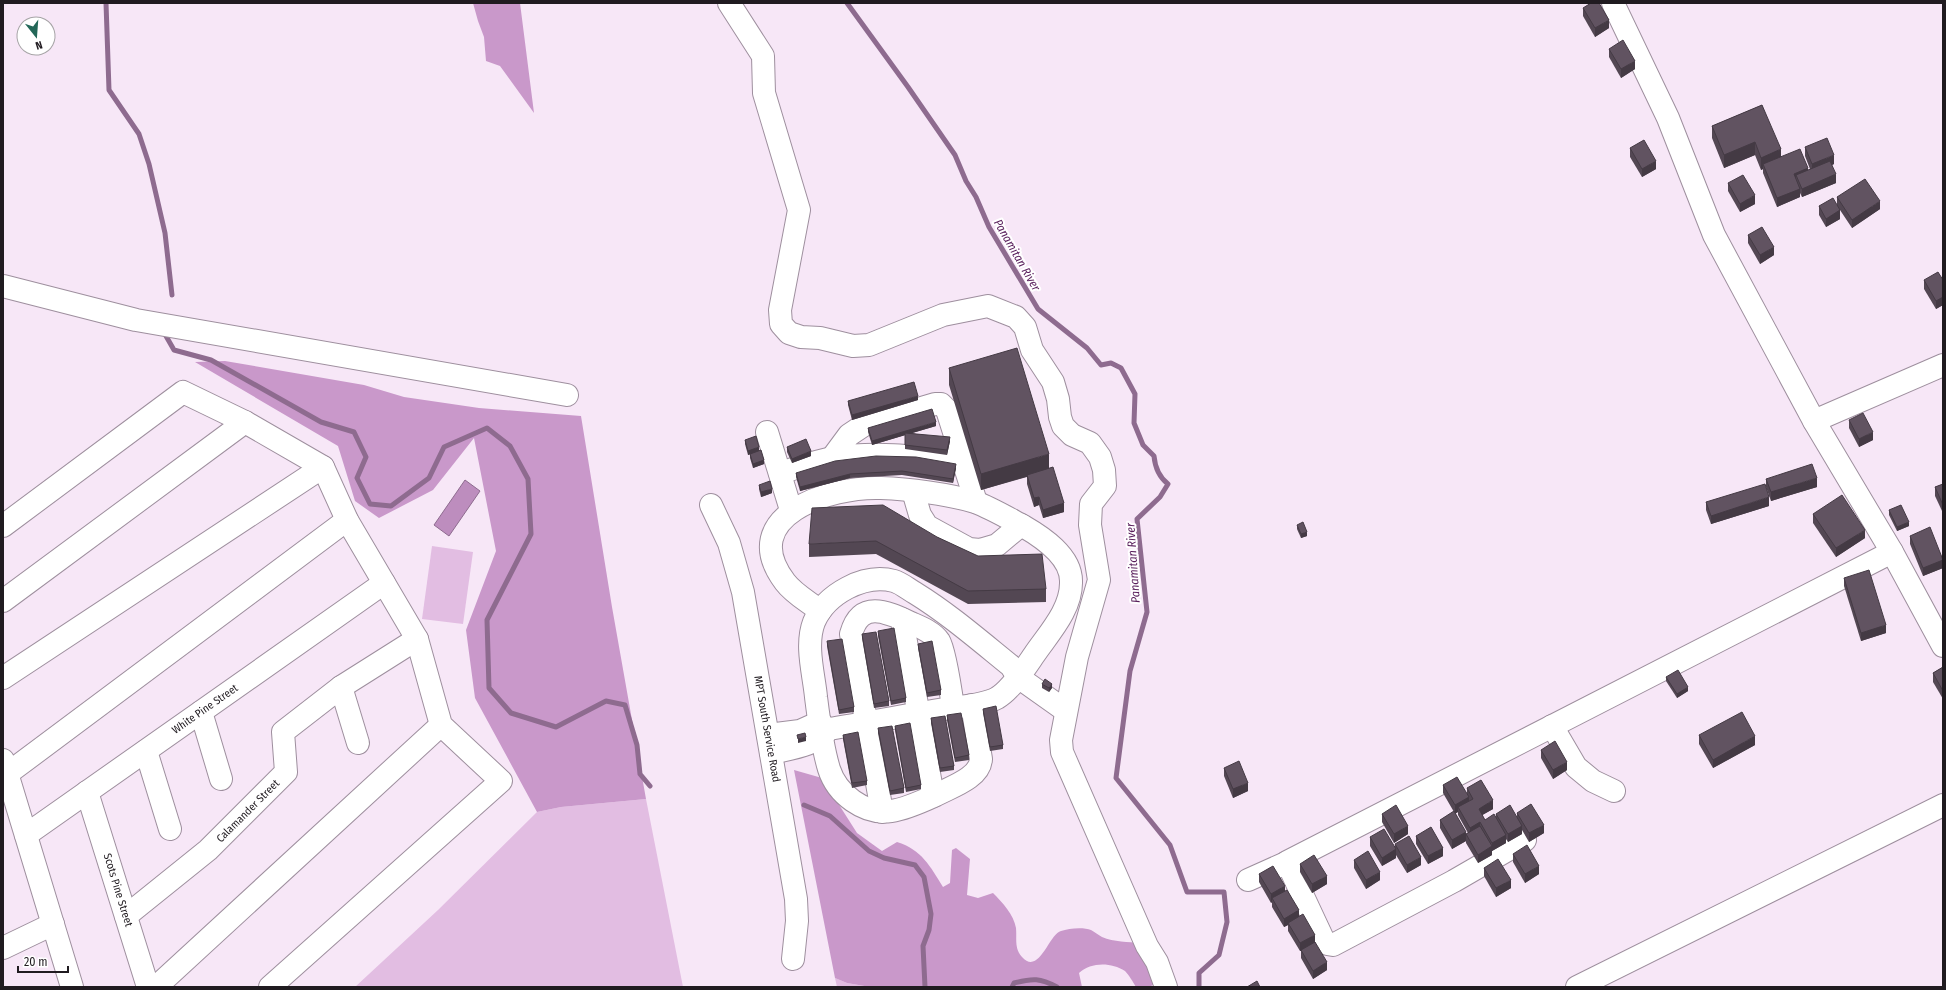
<svg xmlns="http://www.w3.org/2000/svg" width="1946" height="990" viewBox="0 0 1946 990" font-family="'Fira Sans Condensed',sans-serif">
  <style>
    .green { fill: #e2bde2 }
    .forest { fill: #c998ca }
    .water { fill: #bd8dbe; stroke: #8e6b8f }
    .lines { fill: none; stroke-linecap: round; stroke-linejoin: round }
    .stream { stroke: #8e6b8f; stroke-width: 5 }
    .minor-casing { stroke: #9e8f9e; stroke-width: 24 }
    .minor { stroke: #fff; stroke-width: 22 }
    .wall { fill: #534753; fill-rule: evenodd }
    .shaded-wall { fill: #443a44 }
    .building { fill: #615361; stroke: #443a44 }
    .labels { text-anchor: middle; dominant-baseline: central; stroke-width: 4; stroke-linejoin: round; paint-order: stroke }
    .street-label { font-size: 11px; fill: #201b20; stroke: #fff }
    .water-label { font-size: 12px; font-style: italic; fill: #581e5b; stroke: #fff }
  </style>
  <rect width="100%" height="100%" fill="#f7e7f7"/>
  <!-- green -->
  <g class="green">
    <path d="M432,546L473,552L463,624L422,619Z"/>
    <path d="M646,799L683,987H355L438,910L537,812L561,807Z"/>
    <path d="M835,978L847,983L870,987H837Z"/>
  </g>
  <!-- forest -->
  <g class="forest">
    <path d="M473,3H520L534,113L500,66L486,61L484,37L478,21Z"/>
    <path d="M225,361L364,385L404,397L479,408L581,416L612,607L646,799L561,807L537,812L475,698L466,630L496,551L474,438L433,490L379,518L355,501L338,446L195,362Z"/>
    <path d="M794,770L822,778L857,833L882,851L897,842C922,850 930,866 943,887L950,883L952,850L956,848L970,859L967,895L978,898L993,893C1002,902 1014,915 1016,928C1017,939 1014,948 1022,957C1039,976 1049,934 1061,931C1069,928 1084,927 1091,930C1095,932 1098,935 1102,937C1114,942 1128,942 1141,943L1157,983L1149,987H1136C1133,982 1129,975 1125,971C1111,962 1091,962 1079,973L1082,987H870L847,983L835,978Z"/>
  </g>
  <!-- water -->
  <path class="water" d="M465,480L480,491L449,536L434,525Z"/>
  <g class="lines">
    <!-- stream -->
    <g class="stream">
      <path d="M106,3L109,90L139,134L149,164L165,233L172,295"/>
      <path d="M847,3L908,87L955,155L966,181L976,197L989,227L1038,309L1087,348L1101,365L1111,363L1121,368L1135,394L1134,423L1143,445L1154,456C1155,467 1159,477 1168,484L1160,497L1137,519L1147,612L1130,671L1116,778L1170,845L1187,892H1224L1227,922L1219,955L1199,973V987"/>
      <path d="M166,336L174,350L211,360L321,422L354,432L366,457L357,478L370,504L391,506L429,478L444,447L487,428L510,446L528,479L531,534L487,620L489,688L511,713L556,727L606,701L625,705L637,745L640,774L650,786"/>
      <path d="M804,805L830,816L869,851L884,858L915,865L924,877L931,914L929,930L923,946L925,987"/>
      <path d="M1012,987L1014,983C1033,978 1040,978 1057,987"/>
    </g>
    <defs>
      <g id="minor">
        <path d="M729,3L763,56L764,93L799,210L780,310L781,324L789,333L801,337L820,338L853,346L869,345L943,315L988,306L1016,317L1025,327L1032,350L1053,382L1058,399L1060,417L1063,426L1072,435L1090,443L1100,457L1104,470L1105,486L1091,504L1090,525L1099,580L1077,657L1061,740L1062,752L1147,946L1157,962L1166,987"/>
        <path d="M1613,3L1668,118L1714,235L1814,421L1892,552L1943,646"/>
        <path d="M3,286L136,320L567,395"/>
        <path d="M1814,421L1943,365"/>
        <path d="M767,432L791,510"/>
        <path d="M832,458L849,435L864,425L935,404H941L947,410L976,502"/>
        <path d="M780,473C797,468 815,461 833,458C877,451 920,457 963,462"/>
        <path d="M913,491L920,515L927,526L969,549L980,550L997,545L1021,525"/>
        <path d="M711,505L729,543L743,592L796,899L797,921L793,959"/>
        <path d="M3,526L183,392L245,422L323,467L347,520L417,639L441,725L501,781L270,987"/>
        <path d="M3,601L245,422"/>
        <path d="M902,619L933,796"/>
        <path d="M3,678L323,467"/>
        <path d="M341,687L358,743"/>
        <path d="M972,705L981,759C980,778 951,787 936,795C923,801 906,809 891,811C864,815 837,794 829,769C822,746 819,721 816,697C814,675 805,645 814,622C826,594 864,573 894,581C901,583 908,589 915,593C949,614 980,641 1011,666L1018,677L1066,711"/>
        <path d="M201,712L221,779"/>
        <path d="M1552,726L1576,767L1593,781L1614,791"/>
        <path d="M768,735L800,731L820,722L821,723"/>
        <path d="M146,751L170,829"/>
        <path d="M771,753C792,748 815,746 829,729C867,723 906,715 945,709C962,706 982,706 997,698C1011,690 1025,668 1034,655C1049,633 1072,609 1071,581C1071,556 1042,537 1023,526C1008,518 991,508 975,502C949,494 908,489 881,488C830,486 735,516 785,582C794,594 809,602 820,611"/>
        <path d="M3,760L72,987"/>
        <path d="M7,774L347,520"/>
        <path d="M87,792L148,987"/>
        <path d="M882,812L851,634C861,599 887,612 911,623C920,627 933,632 939,641C945,651 951,693 953,707"/>
        <path d="M26,835L384,583"/>
        <path d="M1525,840L1454,881L1333,945L1327,944L1323,939L1287,862L1892,552"/>
        <path d="M1248,880L1286,863"/>
        <path d="M126,916L208,850L286,772L283,732L341,687L417,639"/>
        <path d="M3,948L53,924"/>
        <path d="M156,987L441,725"/>
        <path d="M1577,987L1943,805"/>
      </g>
    </defs>
    <!-- minor casing -->
    <use href="#minor" class="minor-casing"/>
    <!-- minor -->
    <use href="#minor" class="minor"/>
  </g>
  <!-- wall -->
  <g class="wall">
    <path d="M1583,8L1609,28L1595,37L1583,16Z"/>
    <path d="M1609,49L1635,69L1621,78L1609,57Z"/>
    <path d="M1762,105L1781,157L1808,170L1810,169L1805,156V147L1834,164L1832,165L1836,183L1802,197L1800,193V197L1777,207L1763,173V169L1761,170L1755,155L1724,168L1712,138V126Z"/>
    <path d="M1630,148L1656,169L1642,177L1630,157Z"/>
    <path d="M1728,183L1755,204L1740,212L1728,191Z"/>
    <path d="M1837,197L1880,209L1852,228L1840,210V219L1826,227L1819,215V206L1837,205Z"/>
    <path d="M1748,235L1774,255L1760,264L1748,243Z"/>
    <path d="M1924,280H1943V305L1936,309L1924,289Z"/>
    <path d="M949,368L1049,469L1064,512L1043,518L1039,505L1034,507L1027,484V477L981,490L949,385Z"/>
    <path d="M918,400L852,420L848,405V401Z"/>
    <path d="M1849,420L1873,440L1859,447L1849,428Z"/>
    <path d="M936,426L912,433L950,441L947,455L905,449V435L872,445L868,432V428Z"/>
    <path d="M745,440L759,451L764,464L753,468L750,458V454L748,455L745,444Z"/>
    <path d="M787,447L811,456L792,463L787,452Z"/>
    <path d="M956,468L953,483L902,475L850,478L800,491L796,477V473Z"/>
    <path d="M1766,479L1817,487L1771,501L1766,487Z"/>
    <path d="M1943,484V513L1935,496V487Z"/>
    <path d="M759,485L772,493L761,497L759,489Z"/>
    <path d="M1706,502L1769,506L1711,524L1706,510Z"/>
    <path d="M1889,510L1909,526L1897,531L1889,515Z"/>
    <path d="M1813,514L1865,538L1836,557L1813,523Z"/>
    <path d="M1297,525L1307,536L1301,538L1297,529Z"/>
    <path d="M1910,536L1943,559V568L1923,576L1910,544Z"/>
    <path d="M937,537L1046,589V602L968,604L876,554L809,557V544Z"/>
    <path d="M1844,578L1886,633L1861,641L1844,586Z"/>
    <path d="M878,631L906,698V702L891,705L878,636Z"/>
    <path d="M862,634L889,701V706L874,708L862,638Z"/>
    <path d="M827,641L854,707V712L839,714L827,646Z"/>
    <path d="M918,644L941,690V695L927,697L918,648Z"/>
    <path d="M1943,667V699L1933,682V673Z"/>
    <path d="M1666,677L1688,691L1677,698L1666,681Z"/>
    <path d="M1042,684L1052,688L1049,692L1042,688Z"/>
    <path d="M983,709L1003,745V749L990,751L983,713Z"/>
    <path d="M947,715L969,755V760L955,762L947,720Z"/>
    <path d="M931,718L954,766V770L940,772L931,723Z"/>
    <path d="M895,726L921,785V789L906,792L895,730Z"/>
    <path d="M878,728L904,788V793L890,795L878,733Z"/>
    <path d="M843,735L867,781V785L852,788L843,739Z"/>
    <path d="M1699,735L1755,745L1713,768L1699,744Z"/>
    <path d="M1541,750L1567,770L1553,779L1541,758Z"/>
    <path d="M1224,768L1248,791L1233,798L1224,776Z"/>
    <path d="M1443,785L1467,794V788L1493,809L1482,815L1485,820L1496,817V814L1517,818V813L1544,833L1529,842L1522,830V834L1508,842L1506,839V843L1492,851V855L1478,863L1466,843V841L1452,849L1440,828V820L1454,812L1443,793ZM1458,812V815L1468,833L1466,834L1455,813Z"/>
    <path d="M1382,814L1408,834L1394,843L1382,822Z"/>
    <path d="M1416,836L1443,856L1428,864L1416,844Z"/>
    <path d="M1370,837L1395,847V844L1421,865L1407,873L1396,855V858L1382,866L1370,846Z"/>
    <path d="M1513,854L1539,874L1525,883L1513,862Z"/>
    <path d="M1354,860L1380,880L1366,889L1354,868Z"/>
    <path d="M1300,864L1327,884L1312,893L1300,872Z"/>
    <path d="M1484,868L1511,888L1496,897L1484,876Z"/>
    <path d="M1259,874L1285,891L1299,916L1315,942L1327,970L1313,979L1301,958V951H1300L1288,931V925L1284,927L1272,907V902L1271,903L1259,882Z"/>
  </g>
  <!-- shaded-wall -->
  <g class="shaded-wall">
    <path d="M1609,20V28L1595,37V28Z"/>
    <path d="M1635,61V69L1621,78V69Z"/>
    <path d="M1755,142V155L1724,168V155Z"/>
    <path d="M1781,149V162L1763,164V169L1761,170V158Z"/>
    <path d="M1834,155V164L1812,173V164Z"/>
    <path d="M1656,161V169L1642,177V169Z"/>
    <path d="M1808,168V176L1796,175V181L1794,174Z"/>
    <path d="M1836,174V183L1802,197V189Z"/>
    <path d="M1800,189V197L1777,207V198Z"/>
    <path d="M1755,195V204L1740,212V204Z"/>
    <path d="M1880,201V209L1852,228V220Z"/>
    <path d="M1840,210V219L1826,227V219Z"/>
    <path d="M1774,247V255L1760,264V255Z"/>
    <path d="M1943,297V305L1936,309V301Z"/>
    <path d="M918,396V400L852,420V415Z"/>
    <path d="M936,422V426L872,445V441Z"/>
    <path d="M1873,432V440L1859,447V439Z"/>
    <path d="M950,437V441L947,455V450Z"/>
    <path d="M759,447V451L748,455V451Z"/>
    <path d="M811,451V456L792,463V459Z"/>
    <path d="M1049,454V470L981,490V474Z"/>
    <path d="M764,460V464L753,468V464Z"/>
    <path d="M956,464V468L953,483V479Z"/>
    <path d="M850,474V478L800,491V487Z"/>
    <path d="M1817,478V487L1771,501V492Z"/>
    <path d="M772,489V493L761,497V492Z"/>
    <path d="M1039,497V505L1034,507V498Z"/>
    <path d="M1769,497V506L1711,524V516Z"/>
    <path d="M1064,503V512L1043,518V510Z"/>
    <path d="M1909,522V526L1897,531V527Z"/>
    <path d="M1865,530V538L1836,557V548Z"/>
    <path d="M1307,532V536L1301,538V534Z"/>
    <path d="M1943,560V568L1923,576V568Z"/>
    <path d="M1886,625V633L1861,641V633Z"/>
    <path d="M1052,684V688L1049,692V688Z"/>
    <path d="M1688,687V691L1677,698V694Z"/>
    <path d="M1755,736V745L1713,768V760Z"/>
    <path d="M806,737V741L798,743V739Z"/>
    <path d="M1567,762V770L1553,779V770Z"/>
    <path d="M1248,783V791L1233,798V789Z"/>
    <path d="M1469,797V806L1458,807V812L1455,814V805Z"/>
    <path d="M1493,800V809L1479,817V809Z"/>
    <path d="M1480,822V831L1470,836V828Z"/>
    <path d="M1544,825V833L1529,842V833Z"/>
    <path d="M1408,826V834L1394,843V834Z"/>
    <path d="M1522,826V834L1508,842V834Z"/>
    <path d="M1466,832V841L1452,849V840Z"/>
    <path d="M1506,835V843L1492,851V855L1478,863V855L1492,846V843Z"/>
    <path d="M1443,848V856L1428,864V856Z"/>
    <path d="M1396,849V858L1382,866V858Z"/>
    <path d="M1421,857V865L1407,873V865Z"/>
    <path d="M1539,866V874L1525,883V874Z"/>
    <path d="M1380,872V880L1366,889V880Z"/>
    <path d="M1327,876V884L1312,893V884Z"/>
    <path d="M1511,880V888L1496,897V888Z"/>
    <path d="M1285,886V894L1272,898V902L1271,903V894Z"/>
    <path d="M1299,910V919L1288,923V925L1284,927V919Z"/>
    <path d="M1315,935V943L1300,951V943Z"/>
    <path d="M1327,962V970L1313,979V971Z"/>
  </g>
  <!-- building -->
  <g class="building">
    <path d="M1591,3H1599L1609,20L1595,28L1583,8Z"/>
    <path d="M1623,40L1635,61L1621,69L1609,49Z"/>
    <path d="M1762,105L1781,149L1761,158L1755,142L1724,155L1712,126Z"/>
    <path d="M1827,138L1834,155L1812,164L1805,147Z"/>
    <path d="M1644,140L1656,161L1642,169L1630,148Z"/>
    <path d="M1800,149L1808,168L1794,174L1800,189L1777,198L1763,164Z"/>
    <path d="M1830,161L1836,174L1802,189L1796,175Z"/>
    <path d="M1743,175L1755,195L1740,204L1728,183Z"/>
    <path d="M1865,179L1880,201L1852,220L1837,197Z"/>
    <path d="M1833,198L1840,210L1826,219L1819,206Z"/>
    <path d="M1762,227L1774,247L1760,255L1748,235Z"/>
    <path d="M1938,272L1943,280V297L1936,301L1924,280Z"/>
    <path d="M1017,348L1049,454L981,474L949,368Z"/>
    <path d="M914,382L918,396L852,415L848,401Z"/>
    <path d="M932,409L936,422L872,441L868,428Z"/>
    <path d="M1863,413L1873,432L1859,439L1849,420Z"/>
    <path d="M905,433L950,437L947,450L905,445Z"/>
    <path d="M756,436L759,447L748,451L745,440Z"/>
    <path d="M806,439L811,451L792,459L787,447Z"/>
    <path d="M761,450L764,460L753,464L750,454Z"/>
    <path d="M876,456L916,457L956,464L953,479L902,471L850,474L800,487L796,473L835,461Z"/>
    <path d="M1812,464L1817,478L1771,492L1766,479Z"/>
    <path d="M1053,467L1064,503L1043,510L1039,497L1034,498L1027,475Z"/>
    <path d="M770,481L772,489L761,492L759,485Z"/>
    <path d="M1765,484L1769,497L1711,516L1706,502Z"/>
    <path d="M1943,484V505L1935,487Z"/>
    <path d="M1842,495L1865,530L1836,548L1813,514Z"/>
    <path d="M883,505L937,537L978,556L1042,554L1046,589L968,591L876,541L809,544L812,508Z"/>
    <path d="M1901,505L1909,522L1897,527L1889,510Z"/>
    <path d="M1303,522L1307,532L1301,534L1297,525Z"/>
    <path d="M1930,527L1943,560L1923,568L1910,536Z"/>
    <path d="M1869,570L1886,625L1861,633L1844,578Z"/>
    <path d="M894,628L906,698L891,701L878,631Z"/>
    <path d="M876,632L889,701L874,704L862,634Z"/>
    <path d="M842,639L854,707L839,710L827,641Z"/>
    <path d="M932,641L941,690L927,693L918,644Z"/>
    <path d="M1943,667V691L1933,673Z"/>
    <path d="M1678,670L1688,687L1677,694L1666,677Z"/>
    <path d="M1045,679L1052,684L1049,688L1042,684Z"/>
    <path d="M996,706L1003,745L990,747L983,709Z"/>
    <path d="M1742,712L1755,736L1713,760L1699,735Z"/>
    <path d="M961,713L969,755L955,758L947,715Z"/>
    <path d="M945,716L954,766L940,768L931,718Z"/>
    <path d="M910,723L921,785L906,788L895,726Z"/>
    <path d="M892,726L904,788L890,791L878,728Z"/>
    <path d="M858,732L867,781L852,783L843,735Z"/>
    <path d="M805,733L806,737L798,739L797,735Z"/>
    <path d="M1555,741L1567,762L1553,770L1541,750Z"/>
    <path d="M1239,761L1248,783L1233,789L1224,768Z"/>
    <path d="M1457,777L1469,797L1455,805L1443,785Z"/>
    <path d="M1481,780L1493,800L1479,809L1485,820L1494,814L1506,835L1492,843L1480,822L1470,828L1458,807L1473,799L1467,788Z"/>
    <path d="M1531,804L1544,825L1529,833L1517,813Z"/>
    <path d="M1396,805L1408,826L1394,834L1382,814Z"/>
    <path d="M1510,805L1522,826L1508,834L1496,814Z"/>
    <path d="M1454,811L1466,832L1452,840L1440,820Z"/>
    <path d="M1480,826L1492,846L1478,855L1466,834Z"/>
    <path d="M1431,827L1443,848L1428,856L1416,836Z"/>
    <path d="M1384,829L1396,849L1382,858L1370,837Z"/>
    <path d="M1409,836L1421,857L1407,865L1395,844Z"/>
    <path d="M1527,845L1539,866L1525,874L1513,854Z"/>
    <path d="M1368,851L1380,872L1366,880L1354,860Z"/>
    <path d="M1314,855L1327,876L1312,884L1300,864Z"/>
    <path d="M1498,859L1511,880L1496,888L1484,868Z"/>
    <path d="M1273,866L1285,886L1271,894L1259,874Z"/>
    <path d="M1287,890L1299,910L1284,919L1272,898Z"/>
    <path d="M1303,914L1315,935L1300,943L1288,923Z"/>
    <path d="M1315,942L1327,962L1313,971L1301,950Z"/>
    <path d="M1257,981L1260,987H1247Z"/>
  </g>
  <g class="labels">
    <!-- street labels -->
    <g class="street-label">
      <text transform="translate(205 709) rotate(-35)">White Pine Street</text>
      <text transform="translate(767 729) rotate(80)">MPT South Service Road</text>
      <text transform="translate(248 811) rotate(-45)">Calamander Street</text>
      <text transform="translate(118 890) rotate(73)">Scots Pine Street</text>
    </g>
    <!-- water labels -->
    <g class="water-label">
      <text transform="translate(1017 255) rotate(60)">Panamitan River</text>
      <text transform="translate(1133 563) rotate(-94)">Panamitan River</text>
    </g>
  </g>
  <!-- border -->
  <rect width="1946" height="990" fill="none" stroke="#201b20" stroke-width="8"/>
  <!-- north arrow -->
  <g transform="translate(36 36) rotate(163)"><circle r="19" fill="#ffffff" stroke="#a6a4a6"/>
  <path d="M0-3L7 15L0 10L-7 15Z" fill="#236758"/>
  <text y="-6" font-size="11" font-weight="bold" text-anchor="middle" fill="#201b20">N</text>
  </g>
  <!-- scale -->
  <path d="M18 966v6h50v-6" fill="none" stroke="#201b20" stroke-width="2"/>
  <text x="24" y="966" font-size="12" fill="#201b20" stroke="#ffffff" stroke-width="3" paint-order="stroke">20 m</text>
</svg>
